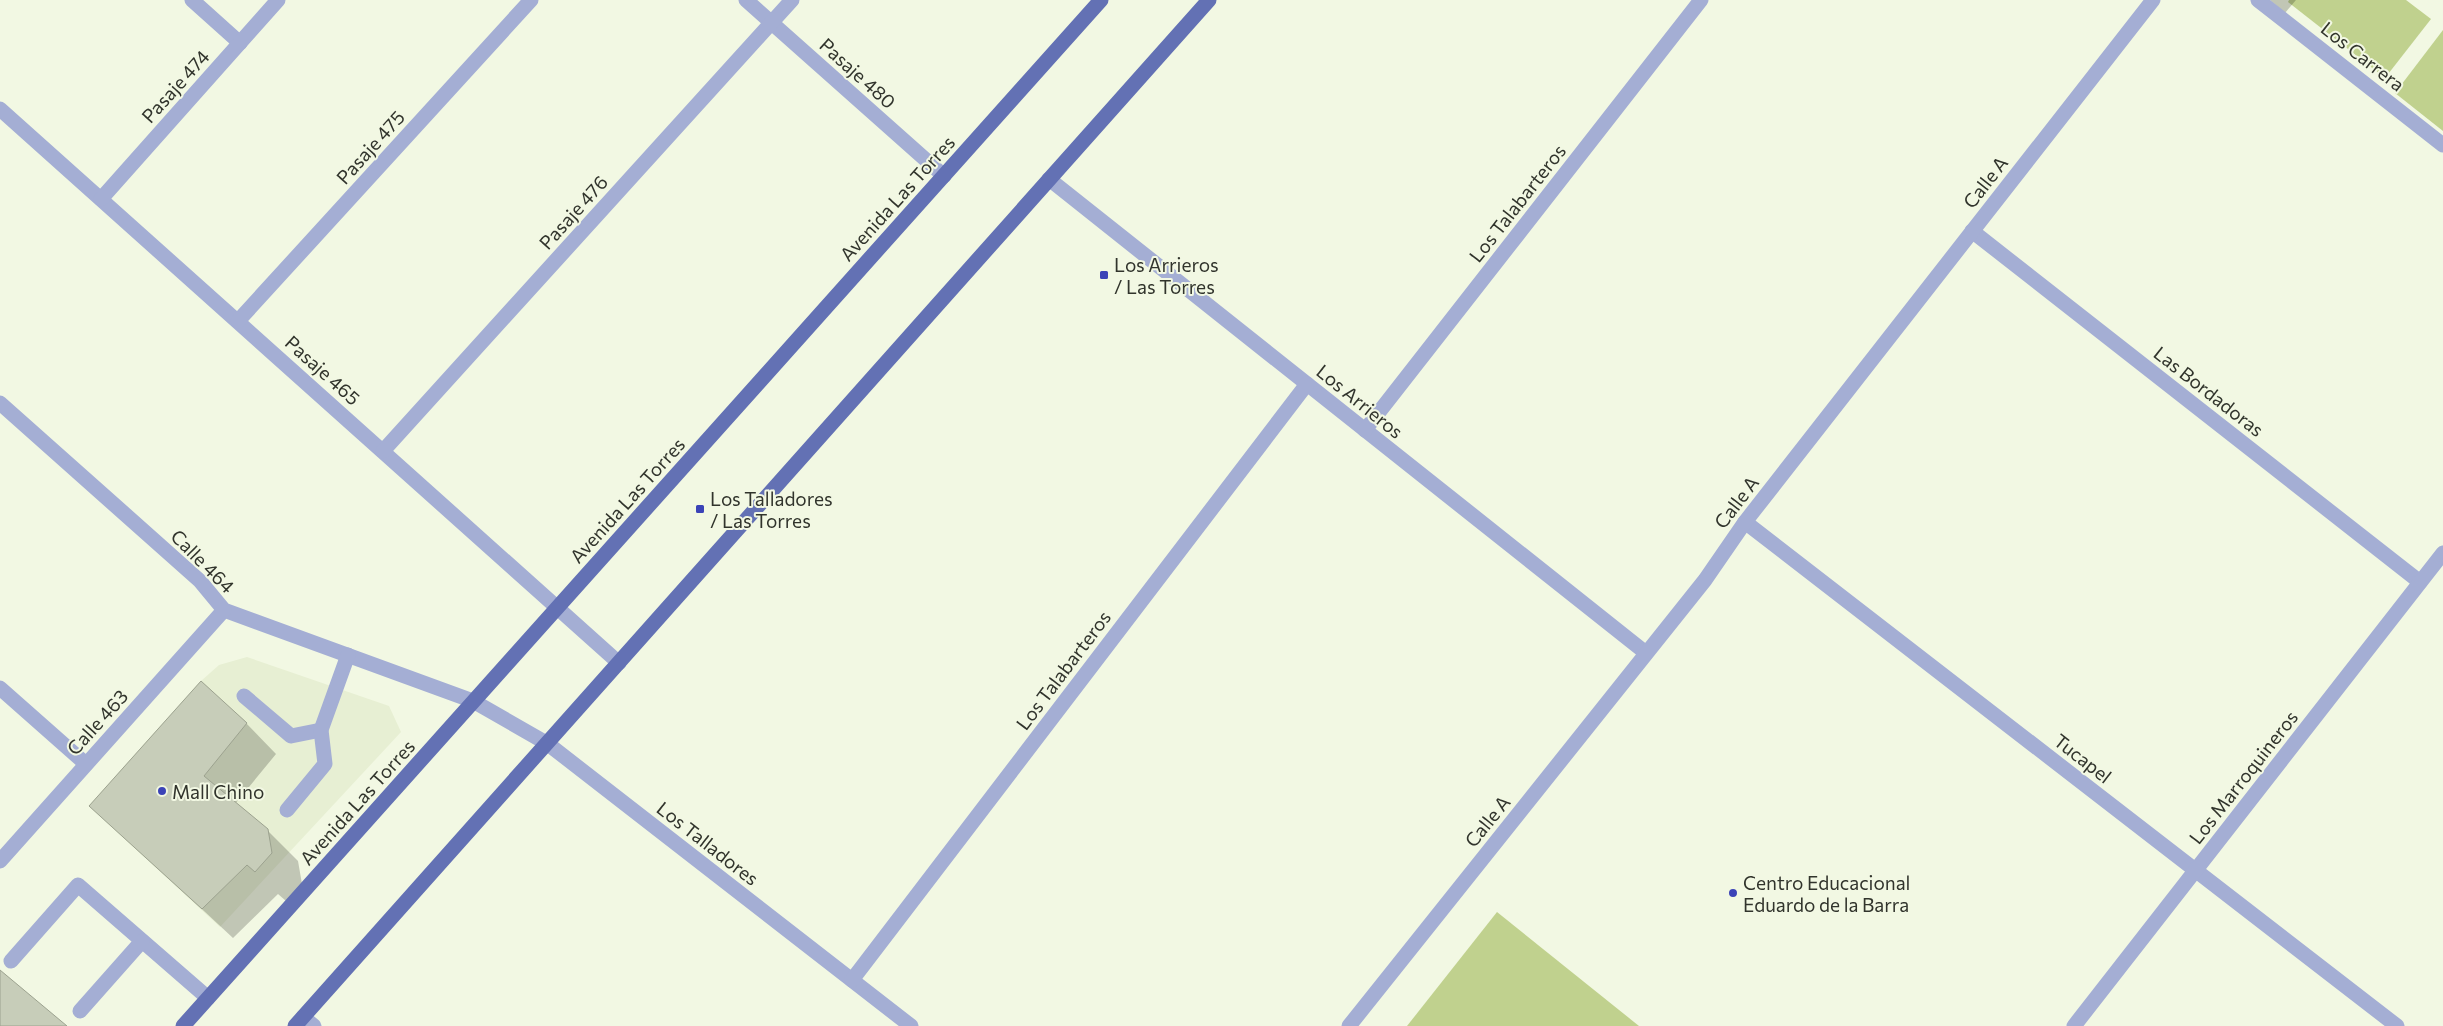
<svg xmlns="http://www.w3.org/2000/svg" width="2443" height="1026" viewBox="0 0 2443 1026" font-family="Commissioner,sans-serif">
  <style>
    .built { fill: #e7efd3 }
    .green { fill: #c0d18e }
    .shadow { fill: #0003 }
    .building { fill: #c7cdb9; stroke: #9ca28f }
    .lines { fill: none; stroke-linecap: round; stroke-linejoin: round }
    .minor { stroke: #a4aed4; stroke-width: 15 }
    .major { stroke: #6371b4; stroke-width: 15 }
    .poi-dot { fill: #3b43b7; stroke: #f2f8e3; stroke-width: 2 }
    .labels { text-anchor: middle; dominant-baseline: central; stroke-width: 4; stroke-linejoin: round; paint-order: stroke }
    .street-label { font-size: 19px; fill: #31342c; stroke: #f2f8e3 }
    .poi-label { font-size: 19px; fill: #31342c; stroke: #f2f8e3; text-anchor: start }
  </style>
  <rect width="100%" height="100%" fill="#f2f8e3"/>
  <!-- built -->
  <path class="built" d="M247,657L389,706L401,732L220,927L89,806L201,681L219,665Z"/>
  <!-- green -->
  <g class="green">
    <path d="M2289,0H2406L2431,19L2385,78L2288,2Z"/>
    <path d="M2443,30V131L2395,93Z"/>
    <path d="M1497,912L1639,1026H1407Z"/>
  </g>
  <!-- shadow -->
  <g class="shadow">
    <path d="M2270,0H2296L2285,13Z"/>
    <path d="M246,723L276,754L235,804L267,830L298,861L302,884L286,901L278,894L233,938L91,806Z"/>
  </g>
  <!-- building -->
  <g class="building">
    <path d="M201,681L247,723L204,776L268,829L272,853L255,872L247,865L202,909L89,806Z"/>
    <path d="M0,970L67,1026H0Z"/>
  </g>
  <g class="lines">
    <!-- minor -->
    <g class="minor">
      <path d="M192,0L240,43"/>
      <path d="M746,0L944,176"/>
      <path d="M2258,0L2443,145"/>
      <path d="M0,109L619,663"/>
      <path d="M1049,179L1646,653"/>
      <path d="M101,199L278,0"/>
      <path d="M1972,231L2420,582"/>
      <path d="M238,321L531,0"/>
      <path d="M0,403L200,581L224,610L473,701L548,744L911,1026"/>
      <path d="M1365,430L1701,0"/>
      <path d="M383,451L792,0"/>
      <path d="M1745,522L2397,1026"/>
      <path d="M0,688L86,764"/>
      <path d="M244,696L291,736L321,730"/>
      <path d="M287,810L325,764L321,730L348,655"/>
      <path d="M0,861L224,610"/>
      <path d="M11,961L78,885L208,998"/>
      <path d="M852,980L1307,384"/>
      <path d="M80,1011L142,941"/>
      <path d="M303,1017L314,1026"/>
      <path d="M1349,1026L1705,580L1745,522L2153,0"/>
      <path d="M2074,1026L2443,553"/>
    </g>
    <!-- major -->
    <g class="major">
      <path d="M183,1026L1101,0"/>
      <path d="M295,1026L1209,0"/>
    </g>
  </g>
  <!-- markers -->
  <g class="poi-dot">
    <rect x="1099" y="270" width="10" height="10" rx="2.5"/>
    <rect x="695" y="504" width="10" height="10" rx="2.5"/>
    <circle cx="162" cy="791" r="5"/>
    <circle cx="1733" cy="893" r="5"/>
  </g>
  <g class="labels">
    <!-- street labels -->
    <g class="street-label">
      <text transform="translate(2363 56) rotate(38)">Los Carrera</text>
      <text transform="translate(858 73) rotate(42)">Pasaje 480</text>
      <text transform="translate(175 86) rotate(-48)">Pasaje 474</text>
      <text transform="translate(370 147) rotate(-48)">Pasaje 475</text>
      <text transform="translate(1985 182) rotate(-52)">Calle A</text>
      <text transform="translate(897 198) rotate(-48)">Avenida Las Torres</text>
      <text transform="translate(1517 203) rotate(-52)">Los Talabarteros</text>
      <text transform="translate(573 212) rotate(-48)">Pasaje 476</text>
      <text transform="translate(323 370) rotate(42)">Pasaje 465</text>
      <text transform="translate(2209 391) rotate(38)">Las Bordadoras</text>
      <text transform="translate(1360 401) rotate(39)">Los Arrieros</text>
      <text transform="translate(627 500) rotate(-48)">Avenida Las Torres</text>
      <text transform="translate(1736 502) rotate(-53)">Calle A</text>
      <text transform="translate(203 561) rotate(45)">Calle 464</text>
      <text transform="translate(1063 670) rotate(-53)">Los Talabarteros</text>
      <text transform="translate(97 722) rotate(-48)">Calle 463</text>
      <text transform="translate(2083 758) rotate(38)">Tucapel</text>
      <text transform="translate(2243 777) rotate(-52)">Los Marroquineros</text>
      <text transform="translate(357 802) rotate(-48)">Avenida Las Torres</text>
      <text transform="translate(1487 821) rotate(-51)">Calle A</text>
      <text transform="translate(708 843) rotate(38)">Los Talladores</text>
    </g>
    <!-- poi labels -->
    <g class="poi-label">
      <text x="1114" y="264">Los Arrieros<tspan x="1114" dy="22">/ Las Torres</tspan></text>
      <text x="710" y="498">Los Talladores<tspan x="710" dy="22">/ Las Torres</tspan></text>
      <text x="172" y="791">Mall Chino</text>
      <text x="1743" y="882">Centro Educacional<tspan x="1743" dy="22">Eduardo de la Barra</tspan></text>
    </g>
  </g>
</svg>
